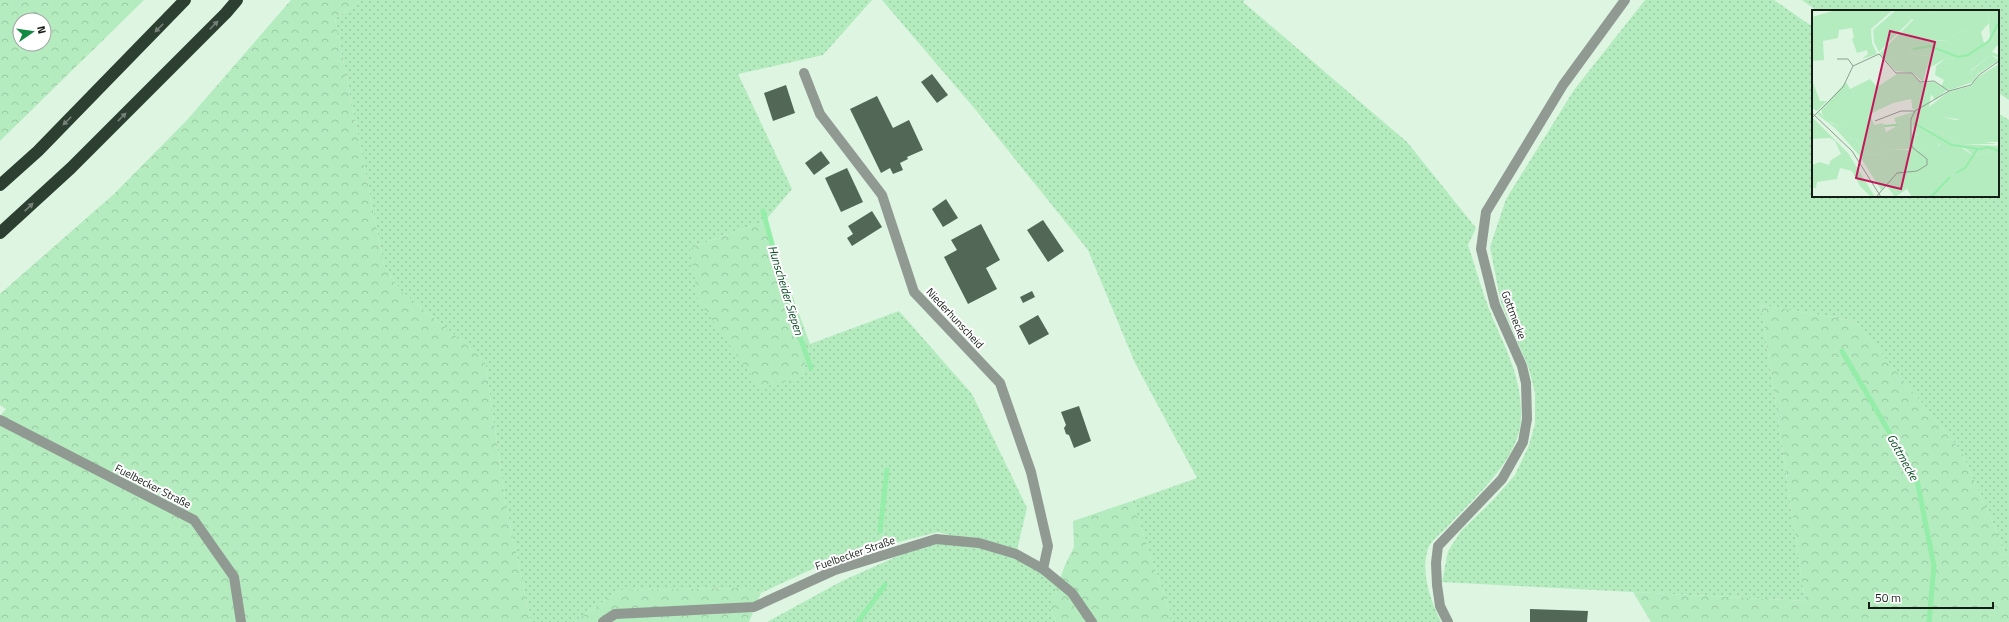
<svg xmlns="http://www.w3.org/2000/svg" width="2009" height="622" viewBox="0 0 2009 622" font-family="'Titillium Web',sans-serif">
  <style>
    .grass { fill: url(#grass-dots) }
    .forest { fill: url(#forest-crowns); fill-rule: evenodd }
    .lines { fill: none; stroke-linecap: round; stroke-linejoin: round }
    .stream { stroke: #94eda8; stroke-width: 5 }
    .building { fill: #536757 }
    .minor { stroke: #919a92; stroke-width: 10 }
    .motorway { stroke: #2c3f30; stroke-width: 12 }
    .oneway { fill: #768278 }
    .labels { text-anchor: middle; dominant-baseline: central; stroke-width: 4; stroke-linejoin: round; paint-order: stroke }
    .street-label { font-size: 11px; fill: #151d17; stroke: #fff }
    .water-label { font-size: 12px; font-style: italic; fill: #084c23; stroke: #fff }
    .inset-river { fill: none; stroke: #94eda8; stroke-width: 2 }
    .inset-road { fill: none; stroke: #8e9f91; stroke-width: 1 }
    .view { fill: #c2185b; fill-opacity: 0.15; stroke: #c2185b; stroke-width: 2 }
    .inset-edge { fill: none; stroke: #151d17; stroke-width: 2 }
  </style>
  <defs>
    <pattern id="grass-dots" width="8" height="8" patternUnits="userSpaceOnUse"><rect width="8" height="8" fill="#b4ecbf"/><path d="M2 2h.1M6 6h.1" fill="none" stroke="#9acaa3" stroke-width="1.8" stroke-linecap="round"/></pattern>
    <pattern id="forest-crowns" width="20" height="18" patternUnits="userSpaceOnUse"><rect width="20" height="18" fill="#b4ecbf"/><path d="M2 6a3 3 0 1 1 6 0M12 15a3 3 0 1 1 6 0" fill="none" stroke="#9acaa3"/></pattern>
  </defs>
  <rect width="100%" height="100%" fill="#def5e2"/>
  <!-- grass -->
  <g class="grass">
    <path d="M362,0H872L823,55L738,74L792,189L765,221L690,248L802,377L810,344L899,311L972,394L1027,508L1016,554L1064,586L1050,607L1056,622H767L842,581L936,539L1010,552L938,532L836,558L761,593L743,588L620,590L574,622H531L506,505L485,360L401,291L384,265L335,19Z"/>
    <path d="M882,0H1245L1243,2L1407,142L1476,228L1468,245C1475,266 1481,288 1489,309C1504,347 1522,374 1521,418C1520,459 1474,498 1448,526C1442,533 1430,541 1428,549C1420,572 1431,601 1441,622H1169L1171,614L1132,501L1197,478L1135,363L1088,250L975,109Z"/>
    <path d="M1645,0H1774L1813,27V196H1998V113L2009,120V567L2003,546L1961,451L1855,321L1761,305L1805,601L1442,582L1448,551L1461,531L1494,499L1515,475L1529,445L1535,424V393L1529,369L1501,303L1490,247L1506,199L1574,90Z"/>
    <path d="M1802,0H2009V100L1998,93V11H1817Z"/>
  </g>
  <!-- forest -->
  <g class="forest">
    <path d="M0,0H144L0,141ZM20,20H44V44H20Z"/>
    <path d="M291,0H362L335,19L384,265L401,291L485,360L506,505L531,622H0V416L6,409L0,405V294L114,194L187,120Z"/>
    <path d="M765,221L810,344L802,377L760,388L698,300L690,248Z"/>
    <path d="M1761,305L1855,321L1961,451L2003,546L2009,567V622H1651L1633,592L1805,601Z"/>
    <path d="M1132,501L1171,614L1169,622H1056L1050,607L1065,565L1074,547L1073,521Z"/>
    <path d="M743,588L761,593L749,622H574L620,590Z"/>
  </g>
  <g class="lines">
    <!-- stream -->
    <g class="stream">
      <path d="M763,211L789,306L811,368"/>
      <path d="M1842,351L1917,480L1934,566L1929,622"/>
      <path d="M880,531L887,470"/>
      <path d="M858,622L885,585"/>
    </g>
  </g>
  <!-- building -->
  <g class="building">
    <path d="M932,74L948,95L937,103L921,82Z"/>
    <path d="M786,85L795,113L773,121L764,93Z"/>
    <path d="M877,96L893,128L909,120L923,150L907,157L908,159L900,163L903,170L893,174L890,168L881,173L850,109Z"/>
    <path d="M821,151L830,163L814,175L805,163Z"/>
    <path d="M847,168L863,202L841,212L825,178Z"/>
    <path d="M946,199L958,218L943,227L932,209Z"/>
    <path d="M872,211L882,227L852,246L847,238L853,234L848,226Z"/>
    <path d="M1043,220L1064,251L1048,262L1027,230Z"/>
    <path d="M981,224L1000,260L986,268L997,289L968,304L944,257L957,250L951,240Z"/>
    <path d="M1032,291L1035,297L1023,303L1020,297Z"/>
    <path d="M1038,315L1049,334L1029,345L1019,326Z"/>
    <path d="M1079,406L1091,441L1074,448L1069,435L1066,434L1064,428L1066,425L1061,412Z"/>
    <path d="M1530,609L1588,611L1587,622H1530Z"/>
  </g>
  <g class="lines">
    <!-- minor -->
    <g class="minor">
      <path d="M804,73L820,114L882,195L914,292L1000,383L1031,472L1048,546L1043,569"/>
      <path d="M0,420L194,520L234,577L241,622"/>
      <path d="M603,622L615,614L754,607L835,570L936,539L979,543L1016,554L1043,569L1072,593L1092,622"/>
      <path d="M1448,622L1440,606L1437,585L1436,563L1438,546L1502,479L1523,442L1527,419L1526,383L1522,366L1495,305L1481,249L1486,212L1563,85L1625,0"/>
    </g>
    <!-- motorway -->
    <g class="motorway">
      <path d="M0,185L38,151L185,0"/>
      <path d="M0,233L71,168L226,13L237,0"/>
    </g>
  </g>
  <!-- one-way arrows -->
  <defs><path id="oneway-solid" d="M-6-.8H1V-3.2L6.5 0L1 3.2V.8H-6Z"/></defs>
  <g class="oneway">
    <use href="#oneway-solid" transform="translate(214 25) rotate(-45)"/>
    <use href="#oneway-solid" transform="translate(159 28) rotate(135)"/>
    <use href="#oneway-solid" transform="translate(122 117) rotate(-45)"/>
    <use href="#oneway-solid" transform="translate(67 121) rotate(135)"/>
    <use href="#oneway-solid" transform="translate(29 207) rotate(-43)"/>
  </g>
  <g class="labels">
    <!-- street labels -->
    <g class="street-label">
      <text transform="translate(1514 315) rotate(69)">Gottmecke</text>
      <text transform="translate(955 318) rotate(47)">Niederhunscheid</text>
      <text transform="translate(153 486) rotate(27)">Fuelbecker Straße</text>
      <text transform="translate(855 553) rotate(-19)">Fuelbecker Straße</text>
    </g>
    <!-- water labels -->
    <g class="water-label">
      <text transform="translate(786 290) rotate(73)">Hunscheider Siepen</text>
      <text transform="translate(1903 457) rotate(61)">Gottmecke</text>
    </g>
  </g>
  <!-- overview -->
  <g transform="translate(1812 10)">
    <rect width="187" height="187" fill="#def5e2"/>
    <path d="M24,0H81L59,19L60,33L65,44L50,49L56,44L55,40L45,43L40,29L42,27L40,18L27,20L26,28L11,31L12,50L0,51V7ZM84,0H95V6L100,9L67,42L62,32L61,20ZM126,0H176L177,13L169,22L172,33L183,27L187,17V33L180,42L187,45V48L179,45L159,60L161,72L138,80L129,76L132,70L123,65L124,56L133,49L156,45L165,38L150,20L137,30L118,31L99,38L96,44L118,46L111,72L101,63L84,61L67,44L101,10ZM187,54V132H173L152,110L124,106L112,118L127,122L151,134L187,136V139L162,146L154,139L132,131L129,135L102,123L99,109L100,139H78L70,145L51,144L46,130L38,128L34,119L16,111L10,104L9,99L34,72L38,79L58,69L65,77L85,64H100L109,73L122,72L135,80L123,90L119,84H115V93L112,95L100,94L99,89L81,93L58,104L62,115L71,113L74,122L85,116L82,108L117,97L136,82L159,76L166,67ZM0,70L8,91H15L5,101L0,98ZM103,124L113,127L128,135L110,141L102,137Z" fill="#b4ecbf"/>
    <path d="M95,0H126L102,10L95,6ZM176,0H187V17L183,27L175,31L178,27ZM150,20L166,38L156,46L133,49L115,59L118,46L96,44L99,38L110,32L137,30ZM179,45L187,50L166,64L161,72L159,61ZM115,84H119L117,97L106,102L100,98V94L115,92ZM7,102L19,113L35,119L38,128L46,130L51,144L70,145L78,139L99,140L100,123L103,124L102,136L110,141L119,137L127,136L132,131L143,133L162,146L187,139V187H100L95,179L83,187L74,175L69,180L47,145L23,118L5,104ZM119,104L143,110L156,108L160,116L169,123L173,132L185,134H151L127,122L112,118L111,112ZM1,108L36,143L63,187H59L48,176L40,161L28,158L25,169L5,172L4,178H0V155L8,152L17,155L19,150L29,144L23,131L18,128L0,129Z" fill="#b4ecbf"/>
    <path class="inset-river" d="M101,39L118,36L146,47L156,45L177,31L187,12M102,113L140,135L168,139L176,137L187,141M72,116L85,115M144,163L153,158L166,138M119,187L138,167"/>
    <path class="inset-road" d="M25,49H36L41,56M0,103L40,141L69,187M0,108L31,77L41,56L67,44L84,63H100L108,72L122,71L137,81M63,111L89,101H103M64,187L85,163L105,161L115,155V149L101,138L99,134V109L103,101L137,81L159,75L167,65L187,51"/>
    <path class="view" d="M78,21L123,32L89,179L44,168Z"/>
    <rect width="187" height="187" class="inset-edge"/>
  </g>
  <!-- north arrow -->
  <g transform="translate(32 32) rotate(77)"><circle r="19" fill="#ffffff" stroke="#a1a5a2"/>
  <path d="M0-3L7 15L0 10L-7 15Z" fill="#148942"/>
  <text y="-6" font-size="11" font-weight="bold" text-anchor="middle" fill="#151d17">N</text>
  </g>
  <!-- scale -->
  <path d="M1869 602v6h124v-6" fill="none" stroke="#151d17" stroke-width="2"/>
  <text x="1875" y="602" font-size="12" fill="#151d17" stroke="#ffffff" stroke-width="3" paint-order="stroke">50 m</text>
</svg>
